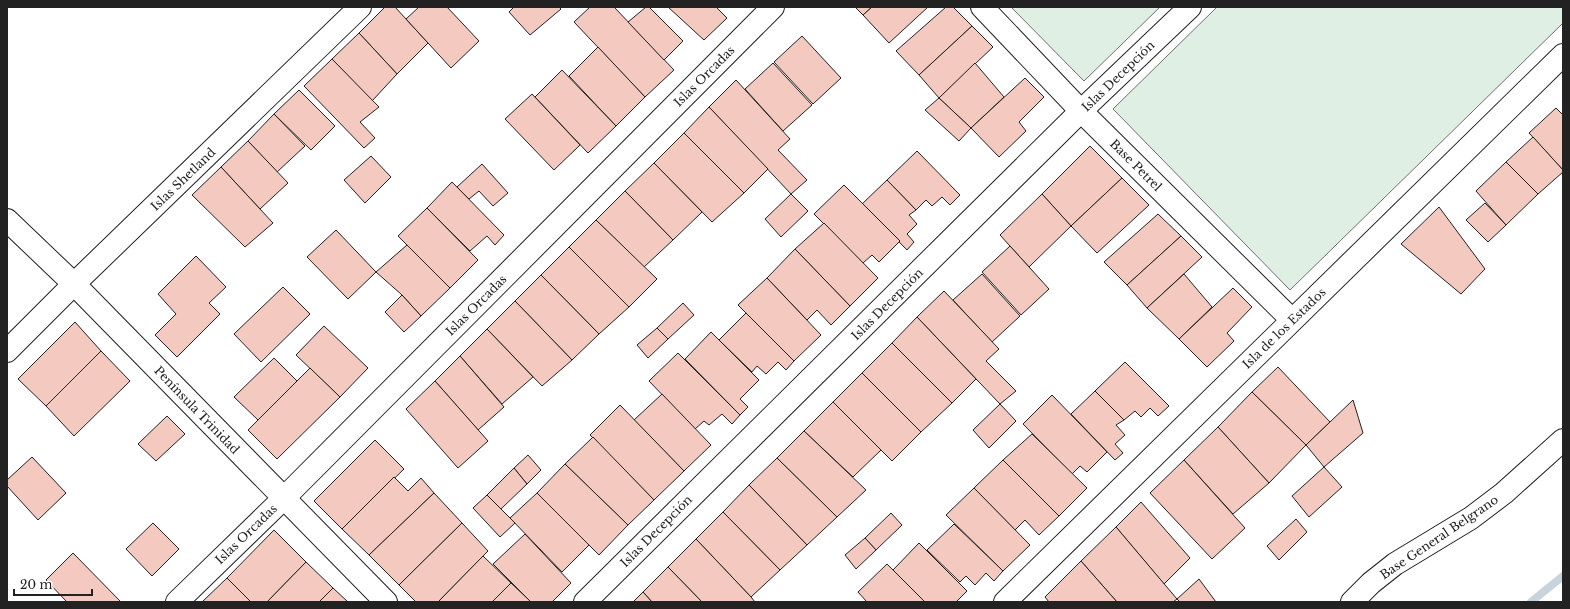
<svg xmlns="http://www.w3.org/2000/svg" width="1570" height="609" viewBox="0 0 1570 609" font-family="'Libre Baskerville',serif">
  <style>
    .green { fill: #e0efe3; stroke: #6f6f6f }
    .lines { fill: none; stroke-linecap: round; stroke-linejoin: round }
    .stream { stroke: #c7d3dd; stroke-width: 8 }
    .building { fill: #f3c9c0; stroke: #222 }
    .minor-casing { stroke: #222; stroke-width: 24 }
    .minor { stroke: #fff; stroke-width: 22 }
    .labels { text-anchor: middle; dominant-baseline: central; stroke-width: 3; stroke-linejoin: round; paint-order: stroke }
    .street-label { font-size: 12px; fill: #222; stroke: #fff }
  </style>
  <rect width="100%" height="100%" fill="#fff"/>
  <!-- green -->
  <g class="green">
    <path d="M1011,7H1160L1084,81Z"/>
    <path d="M1217,7H1563V23L1290,290L1113,109Z"/>
  </g>
  <g class="lines">
    <!-- stream -->
    <path class="stream" d="M1531,602L1563,576"/>
  </g>
  <!-- building -->
  <g class="building">
    <path d="M385,7H395L428,43L397,74L359,33Z"/>
    <path d="M419,7H447L479,41L451,68L406,19Z"/>
    <path d="M514,7H559L561,9L530,35L509,12Z"/>
    <path d="M590,7H614L674,70L645,97L574,22Z"/>
    <path d="M646,7H649L683,41L664,60L628,22Z"/>
    <path d="M668,7H716L727,18L704,40Z"/>
    <path d="M855,7H872L863,15Z"/>
    <path d="M872,7H928L889,43L863,15Z"/>
    <path d="M946,7H953L972,26L919,75L896,51Z"/>
    <path d="M972,26L993,47L939,98L919,75Z"/>
    <path d="M359,33L397,74L372,101L332,59Z"/>
    <path d="M802,36L841,78L813,104L774,62Z"/>
    <path d="M598,47L645,97L616,126L569,76Z"/>
    <path d="M332,59L379,107L360,122L375,138L364,148L304,86Z"/>
    <path d="M773,63L812,105L783,131L745,89Z"/>
    <path d="M975,63L1004,97L971,128L939,98Z"/>
    <path d="M562,70L616,126L588,153L535,97Z"/>
    <path d="M1025,78L1044,97L1019,122L1026,131L999,157L971,128Z"/>
    <path d="M736,80L790,139L778,150L807,180L791,194L709,107Z"/>
    <path d="M299,90L335,126L311,150L274,114Z"/>
    <path d="M532,94L580,145L554,170L505,119Z"/>
    <path d="M939,98L971,128L959,141L925,110Z"/>
    <path d="M709,107L768,169L744,193L684,133Z"/>
    <path d="M1556,108L1563,115V170L1529,133Z"/>
    <path d="M274,114L305,146L277,172L248,141Z"/>
    <path d="M684,133L744,193L712,222L654,163Z"/>
    <path d="M1533,137L1563,170V172L1538,194L1506,162Z"/>
    <path d="M248,141L288,183L260,209L221,167Z"/>
    <path d="M1090,146L1122,178L1071,226L1042,194Z"/>
    <path d="M917,151L960,195L950,205L942,197L932,206L926,200L916,210L887,180Z"/>
    <path d="M371,156L391,177L365,203L344,180Z"/>
    <path d="M1506,162L1538,194L1506,225L1476,191Z"/>
    <path d="M654,163L702,212L673,240L625,191Z"/>
    <path d="M482,164L508,193L493,206L479,191L469,199L457,187Z"/>
    <path d="M221,167L273,223L245,247L192,195Z"/>
    <path d="M1122,178L1149,205L1097,253L1071,226Z"/>
    <path d="M887,180L916,210L909,215L917,224L907,234L914,242L907,250L862,204Z"/>
    <path d="M452,182L504,235L495,245L487,236L470,251L427,208Z"/>
    <path d="M844,185L900,241L879,262L872,255L863,263L814,214Z"/>
    <path d="M625,191L673,240L644,267L596,220Z"/>
    <path d="M791,194L808,211L781,237L765,219Z"/>
    <path d="M1042,194L1071,226L1029,267L1000,235Z"/>
    <path d="M1485,203L1506,225L1488,242L1466,220Z"/>
    <path d="M1439,207L1485,269L1461,294L1401,244Z"/>
    <path d="M427,208L478,260L450,288L398,236Z"/>
    <path d="M1158,214L1181,236L1127,285L1104,262Z"/>
    <path d="M596,220L657,279L629,307L569,247Z"/>
    <path d="M824,223L878,278L850,306L795,249Z"/>
    <path d="M336,230L376,272L348,299L307,257Z"/>
    <path d="M1181,236L1202,257L1147,308L1127,285Z"/>
    <path d="M407,245L450,288L421,316L402,295L376,272Z"/>
    <path d="M1010,246L1049,289L1021,315L982,272Z"/>
    <path d="M569,247L629,307L599,334L541,275Z"/>
    <path d="M795,249L850,306L831,325L817,310L807,320L767,278Z"/>
    <path d="M196,256L226,287L209,303L220,314L177,357L155,335L176,314L158,294Z"/>
    <path d="M982,274L1020,316L992,342L953,300Z"/>
    <path d="M1184,274L1212,307L1179,339L1147,308Z"/>
    <path d="M541,275L599,334L572,360L515,301Z"/>
    <path d="M767,278L821,335L794,361L738,305Z"/>
    <path d="M283,287L310,314L261,362L234,334Z"/>
    <path d="M1233,288L1252,307L1227,333L1234,341L1207,367L1179,339Z"/>
    <path d="M944,291L999,349L986,361L1016,391L1000,404L917,317Z"/>
    <path d="M402,295L421,316L404,332L385,312Z"/>
    <path d="M515,301L572,360L542,386L487,329Z"/>
    <path d="M683,303L694,315L668,339L657,328Z"/>
    <path d="M746,313L794,361L786,370L778,362L766,374L757,366L752,372L719,340Z"/>
    <path d="M917,317L976,379L952,403L892,343Z"/>
    <path d="M75,322L101,351L46,406L18,379Z"/>
    <path d="M324,326L368,368L340,397L296,355Z"/>
    <path d="M657,328L668,339L648,358L637,345Z"/>
    <path d="M487,329L533,377L502,404L460,356Z"/>
    <path d="M711,332L759,380L740,399L748,407L740,415L685,359Z"/>
    <path d="M892,343L952,403L921,432L862,373Z"/>
    <path d="M101,351L130,381L74,436L46,406Z"/>
    <path d="M678,353L740,415L732,424L722,414L709,425L704,421L695,429L649,381Z"/>
    <path d="M460,356L504,407L478,430L435,381Z"/>
    <path d="M274,358L297,381L258,420L234,397Z"/>
    <path d="M1125,362L1169,406L1158,416L1150,408L1141,417L1135,411L1124,420L1095,391Z"/>
    <path d="M1278,367L1330,422L1306,445L1252,392Z"/>
    <path d="M310,368L340,397L277,459L248,430Z"/>
    <path d="M862,373L921,432L892,461L833,402Z"/>
    <path d="M435,381L488,441L458,468L406,409Z"/>
    <path d="M1095,391L1124,420L1116,425L1125,435L1115,444L1123,453L1115,460L1071,414Z"/>
    <path d="M1252,392L1306,445L1269,483L1218,427Z"/>
    <path d="M662,394L711,445L684,471L634,420Z"/>
    <path d="M1052,395L1107,452L1087,472L1080,466L1072,474L1023,424Z"/>
    <path d="M1353,400L1363,433L1324,467L1306,445Z"/>
    <path d="M833,402L881,450L853,477L804,431Z"/>
    <path d="M1000,404L1016,421L989,448L973,430Z"/>
    <path d="M620,405L684,471L654,500L590,435Z"/>
    <path d="M167,416L185,434L156,461L138,444Z"/>
    <path d="M1218,427L1269,483L1233,514L1184,460Z"/>
    <path d="M804,431L866,490L837,517L777,458Z"/>
    <path d="M1032,434L1087,488L1059,516L1003,460Z"/>
    <path d="M593,437L654,500L628,525L565,464Z"/>
    <path d="M375,440L404,469L342,529L314,501Z"/>
    <path d="M528,455L541,470L527,484L514,468Z"/>
    <path d="M32,457L66,493L38,520L7,486V480Z"/>
    <path d="M777,458L837,517L807,545L749,485Z"/>
    <path d="M1003,460L1059,516L1039,535L1025,520L1015,530L974,488Z"/>
    <path d="M1184,460L1245,528L1212,559L1150,493Z"/>
    <path d="M565,464L628,525L599,555L537,493Z"/>
    <path d="M1324,467L1342,487L1309,517L1292,496Z"/>
    <path d="M514,468L527,484L501,509L487,495Z"/>
    <path d="M394,477L408,491L421,478L434,493L369,555L342,529Z"/>
    <path d="M749,485L807,545L780,570L723,512Z"/>
    <path d="M974,488L1030,545L1003,571L946,515Z"/>
    <path d="M434,493L462,523L399,585L369,555Z"/>
    <path d="M537,493L589,545L562,572L510,518Z"/>
    <path d="M487,495L515,523L500,537L473,508Z"/>
    <path d="M1141,502L1190,558L1164,584L1116,527Z"/>
    <path d="M723,512L780,570L751,597L696,539Z"/>
    <path d="M891,513L902,525L876,550L865,538Z"/>
    <path d="M1296,519L1307,532L1279,560L1267,546Z"/>
    <path d="M153,523L179,549L152,576L126,549Z"/>
    <path d="M462,523L488,551L438,602H416L399,585Z"/>
    <path d="M954,524L1003,571L994,581L986,573L975,585L966,576L960,582L927,550Z"/>
    <path d="M1116,527L1177,599L1173,602H1117L1081,561Z"/>
    <path d="M274,530L306,562L267,602H251L227,578Z"/>
    <path d="M525,534L571,583L552,602H531L493,564Z"/>
    <path d="M865,538L876,550L856,569L845,555Z"/>
    <path d="M696,539L751,597L755,602H702L668,567Z"/>
    <path d="M919,543L967,591L956,602H925L893,570Z"/>
    <path d="M73,553L121,602H67L46,580Z"/>
    <path d="M483,556L511,583L492,602H438Z"/>
    <path d="M1081,561L1117,602H1049L1045,597Z"/>
    <path d="M306,562L333,588L319,602H267Z"/>
    <path d="M887,564L925,602H867L858,592Z"/>
    <path d="M668,567L702,602H652L643,592Z"/>
    <path d="M227,578L251,602H202Z"/>
    <path d="M1199,579L1216,602H1180L1177,599Z"/>
    <path d="M511,583L531,602H492Z"/>
    <path d="M333,588L348,602H319Z"/>
    <path d="M643,592L652,602H633Z"/>
  </g>
  <g class="lines">
    <defs>
      <g id="minor">
        <path d="M982,7L1081,111L1292,320"/>
        <path d="M7,220L74,284L386,602"/>
        <path d="M7,351L74,284L360,7"/>
        <path d="M177,602L284,498L773,7"/>
        <path d="M585,602L1081,111L1190,7"/>
        <path d="M1005,602L1563,55"/>
        <path d="M1352,602L1371,583L1395,564L1471,518L1504,493L1563,440"/>
      </g>
    </defs>
    <!-- minor casing -->
    <use href="#minor" class="minor-casing"/>
    <!-- minor -->
    <use href="#minor" class="minor"/>
  </g>
  <g class="labels">
    <!-- street labels -->
    <g class="street-label">
      <text transform="translate(704 76) rotate(-45)">Islas Orcadas</text>
      <text transform="translate(1118 76) rotate(-44)">Islas Decepción</text>
      <text transform="translate(1136 165) rotate(45)">Base Petrel</text>
      <text transform="translate(183 179) rotate(-44)">Islas Shetland</text>
      <text transform="translate(887 304) rotate(-45)">Islas Decepción</text>
      <text transform="translate(476 305) rotate(-45)">Islas Orcadas</text>
      <text transform="translate(1284 328) rotate(-44)">Isla de los Estados</text>
      <text transform="translate(197 410) rotate(46)">Península Trinidad</text>
      <text transform="translate(656 531) rotate(-45)">Islas Decepción</text>
      <text transform="translate(246 534) rotate(-44)">Islas Orcadas</text>
      <text transform="translate(1439 537) rotate(-34)">Base General Belgrano</text>
    </g>
  </g>
  <!-- border -->
  <rect width="1570" height="609" fill="none" stroke="#222222" stroke-width="16"/>
  <!-- scale -->
  <path d="M14 589v6h78v-6" fill="none" stroke="#222222" stroke-width="2"/>
  <text x="20" y="589" font-size="12" fill="#222222" stroke="#ffffff" stroke-width="3" paint-order="stroke">20 m</text>
</svg>
